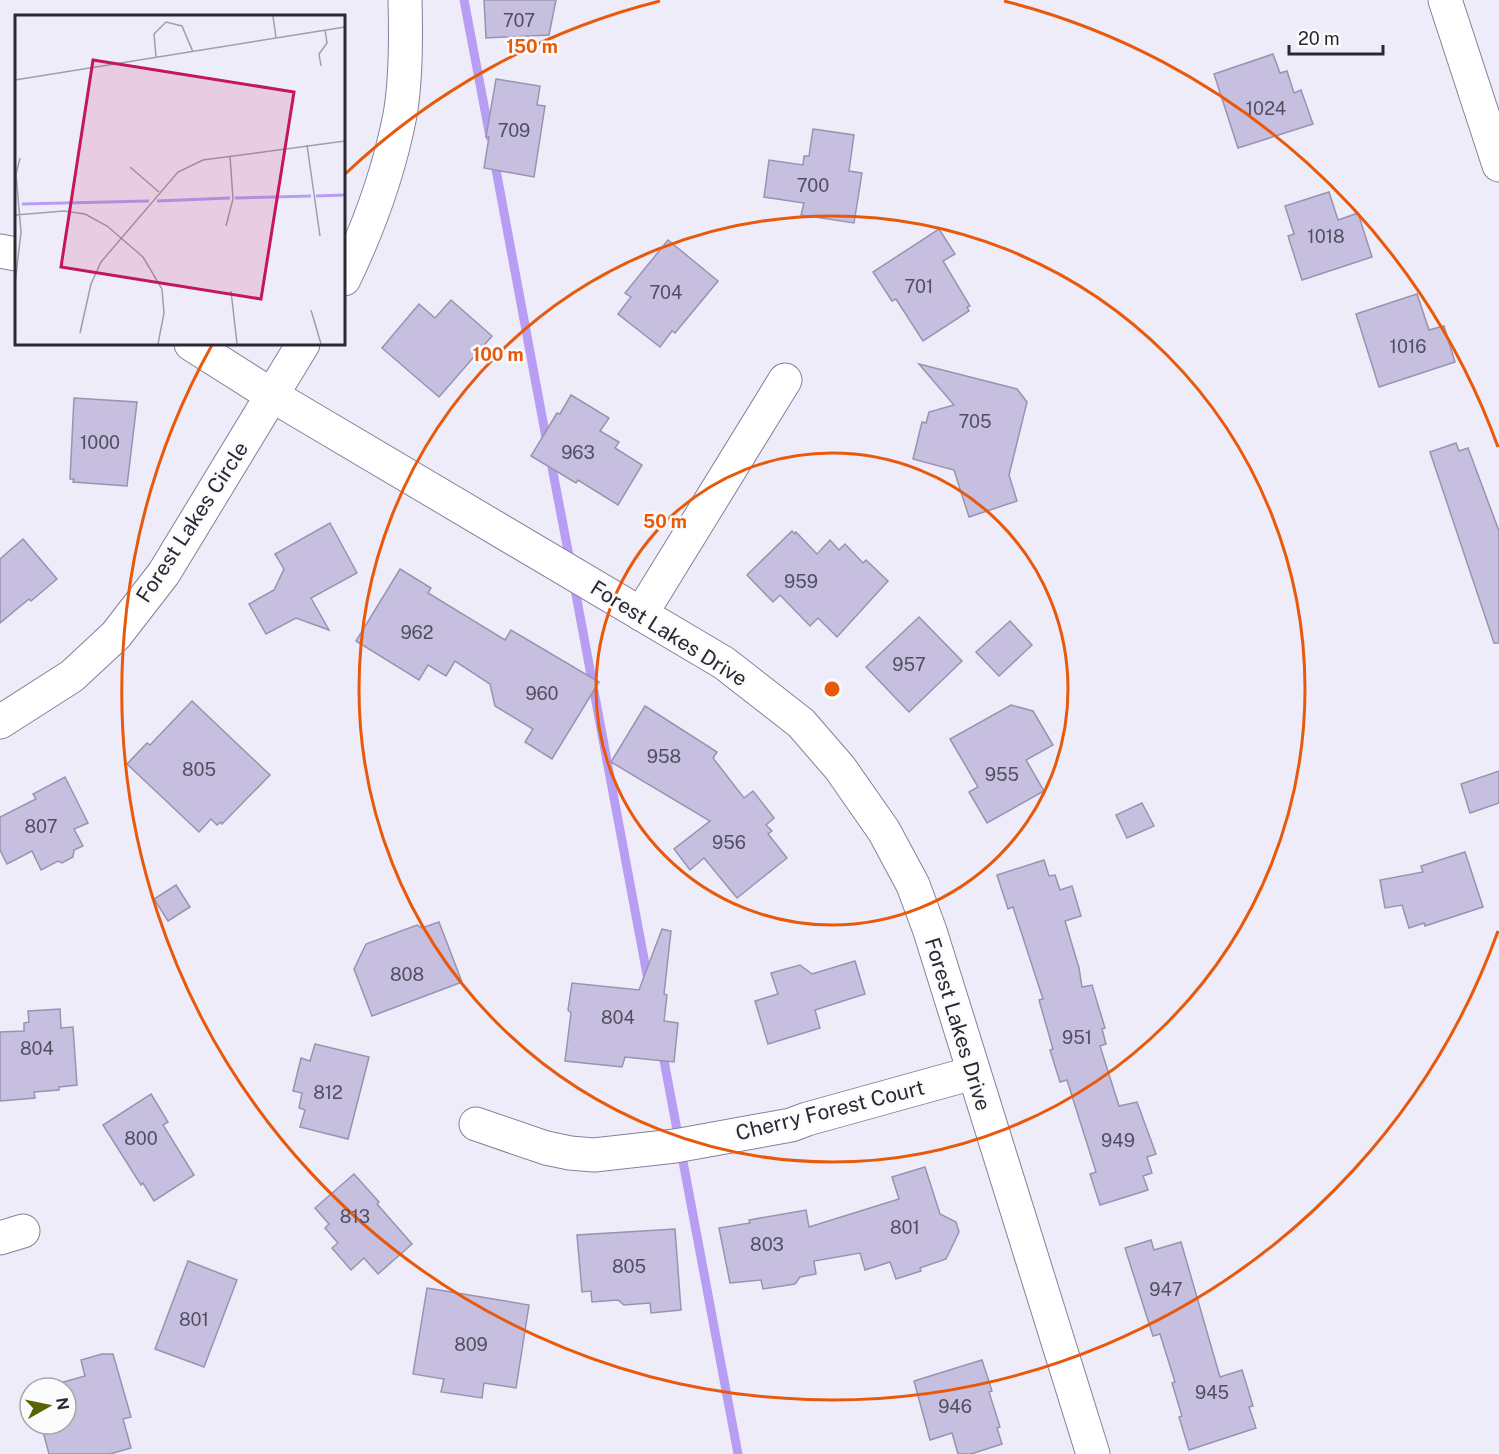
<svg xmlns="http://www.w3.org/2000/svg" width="1499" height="1454" viewBox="0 0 1499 1454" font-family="'Public Sans',sans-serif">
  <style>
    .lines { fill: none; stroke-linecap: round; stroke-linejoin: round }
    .stream { stroke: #b79ef3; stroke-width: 9 }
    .building { fill: #c7bfe0; stroke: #9992b1; stroke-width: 1.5 }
    .street-casing { stroke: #877f9e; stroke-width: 35 }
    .street { stroke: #fff; stroke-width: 33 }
    .ring { fill: none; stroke: #e8590c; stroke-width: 3 }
    .labels { text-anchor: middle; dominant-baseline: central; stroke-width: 5; stroke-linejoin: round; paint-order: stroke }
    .number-label { font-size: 18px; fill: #524e5f }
    .street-label { font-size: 21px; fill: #2b2834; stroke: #fbfbfb }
    .inset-river { fill: none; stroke: #b79ef3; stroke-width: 3 }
    .inset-road { fill: none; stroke: #a19eaa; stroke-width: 1.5 }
    .view { fill: #c2185b; fill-opacity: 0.15; stroke: #c2185b; stroke-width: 3 }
    .inset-edge { fill: none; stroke: #2b2834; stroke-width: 3 }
    .centre { fill: #e8590c; stroke: #fbfbfb; stroke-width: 3 }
    .ring-label { font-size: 18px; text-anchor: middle; font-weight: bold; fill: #e8590c; stroke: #fbfbfb; stroke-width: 5; stroke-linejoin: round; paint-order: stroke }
  </style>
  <rect width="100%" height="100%" fill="#efecf9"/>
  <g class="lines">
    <!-- stream -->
    <g class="stream">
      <path d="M464,0L490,137"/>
      <path d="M494,159L547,443"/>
      <path d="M550,457L570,561"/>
      <path d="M574,584L648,980"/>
      <path d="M662,1050L738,1454"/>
    </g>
  </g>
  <!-- building -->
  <g class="building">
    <path d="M484,0H556L549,35L486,38Z"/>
    <path d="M1273,54L1280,73L1287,71L1294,93L1301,90L1313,124L1238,148L1214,74Z"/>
    <path d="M496,79L540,86L537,105L545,106L534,177L484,168L489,137H486Z"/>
    <path d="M813,129L854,135L849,171L862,173L854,223L801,215L804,203L764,197L769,160L803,165L804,156H809Z"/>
    <path d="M1329,192L1338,220L1358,213L1372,257L1302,280L1288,236L1294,234L1285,206Z"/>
    <path d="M939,229L955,254L943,261L970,306L967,307L969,311L923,341L896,299L892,301L873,272Z"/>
    <path d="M668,240L718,281L675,333L672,331L660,347L618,314L631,297L625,293Z"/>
    <path d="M1417,294L1429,330L1444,326L1455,362L1379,387L1356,314Z"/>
    <path d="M451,300L492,336L439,397L382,348L419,304L435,318Z"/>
    <path d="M919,364L1017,389L1027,402L1009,475L1017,501L969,517L954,470L913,459L922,422L926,423L929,412L954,405Z"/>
    <path d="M571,395L609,418L600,431L619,442L615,448L642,465L618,505L578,480L576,483L531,456L557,413L560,414Z"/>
    <path d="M74,398L137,402L127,486L73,482L74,479H70Z"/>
    <path d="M1456,443L1459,451L1468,448L1499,531V643H1494L1430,452Z"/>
    <path d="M330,523L357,573L311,598L329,630L296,618L266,634L249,604L274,590L284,569L275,554Z"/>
    <path d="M792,531L795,534L796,532L817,554L830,540L839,550L845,544L863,563L866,560L888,581L837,637L818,618L810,626L780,595L773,602L747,575Z"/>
    <path d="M23,539L57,579L31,601L29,599L0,623V559Z"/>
    <path d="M400,569L431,588L428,593L505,640L511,630L599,682L552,759L525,742L533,729L495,706L490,684L455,661L446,676L428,665L419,680L356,641Z"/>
    <path d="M919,617L962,661L909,712L866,667Z"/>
    <path d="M1010,621L1032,645L999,676L976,652Z"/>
    <path d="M192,701L270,775L222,824L221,822L217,825L211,819L199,832L127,764L147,743L150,745Z"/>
    <path d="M1011,705L1033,711L1053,745L1026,760L1044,791L987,823L969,792L978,787L950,739Z"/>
    <path d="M645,706L717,752L713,758L744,798L753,791L774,818L766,825L772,831L768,834L787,858L737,898L704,858L690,870L674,849L710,821L611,762Z"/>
    <path d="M1499,771V803L1470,813L1461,784Z"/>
    <path d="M65,777L88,823L74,829L83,846L74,850L73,857L62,863L58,861L41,870L32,851L7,864L0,850V817L36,799L33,794Z"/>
    <path d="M1142,803L1154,826L1127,838L1116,815Z"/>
    <path d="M1465,852L1483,907L1425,926L1424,923L1409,928L1402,905L1385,908L1380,880L1423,872L1421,866Z"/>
    <path d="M1044,860L1049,876L1055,875L1060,890L1072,886L1081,916L1065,921L1079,968L1082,987L1092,985L1105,1028L1102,1029L1106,1044L1100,1046L1119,1106L1137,1102L1156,1154L1147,1157L1152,1173L1143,1176L1148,1190L1100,1205L1090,1174L1096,1172L1067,1080L1060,1082L1050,1050L1053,1049L1039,1000L1043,999L1013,907L1008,909L997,875Z"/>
    <path d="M176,885L190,907L168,921L154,899Z"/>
    <path d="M439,922L462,982L372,1016L354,969L366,944L417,925L422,928Z"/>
    <path d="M662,929L671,931L664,994L667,995L664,1021L678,1023L674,1062L625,1057L622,1067L565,1061L571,1013L568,1010L572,983L639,990Z"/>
    <path d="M855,961L865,994L815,1010L820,1028L768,1044L755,1001L778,994L771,973L800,965L812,974Z"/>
    <path d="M60,1009L61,1028L73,1027L77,1085L59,1087V1090L34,1092L35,1098L0,1101V1032L24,1031V1023L29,1022L28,1011Z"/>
    <path d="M315,1044L369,1057L348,1139L300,1127L305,1110L299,1108L302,1093L293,1091L301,1058L310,1061Z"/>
    <path d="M151,1094L168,1122L163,1125L194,1175L154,1201L143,1183L141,1185L103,1125Z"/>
    <path d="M925,1167L940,1214L956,1222L959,1232L946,1259L920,1268L921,1271L896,1279L890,1262L865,1270L860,1253L814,1261L816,1274L800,1277L795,1284L763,1289L761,1280L730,1283L719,1228L750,1223L749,1220L806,1210L809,1227L899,1199L892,1177Z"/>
    <path d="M354,1174L379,1202L377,1204L412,1244L378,1274L364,1258L351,1270L332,1248L338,1243L325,1228L329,1224L315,1208Z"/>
    <path d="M675,1229L681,1310L651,1313L650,1303L624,1305L618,1300L592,1302L591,1291L582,1292L577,1235Z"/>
    <path d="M1151,1240L1154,1250L1181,1242L1220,1377L1242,1370L1253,1406L1249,1407L1256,1428L1189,1450L1179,1417L1182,1416L1172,1383L1175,1382L1160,1334L1153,1336L1125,1248Z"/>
    <path d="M188,1261L237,1280L204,1367L155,1349Z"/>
    <path d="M427,1288L529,1305L516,1388L484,1383L482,1398L441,1392L444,1379L413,1374Z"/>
    <path d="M102,1354H113L131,1417L123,1419L131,1448L110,1454H49L41,1424H66V1388H42L85,1376L81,1360Z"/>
    <path d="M982,1360L992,1391L989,1392L1000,1427L997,1428L1002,1444L971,1454H958L952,1433L930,1440L914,1381Z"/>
  </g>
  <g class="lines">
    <defs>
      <g id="street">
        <path d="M1445,0L1499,165"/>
        <path d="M0,251L16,254"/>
        <path d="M344,279C369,227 389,172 400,115C406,81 406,35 405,0"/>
        <path d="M191,344L273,396L724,663L801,723L840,768L884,831L913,885L930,931L1093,1454"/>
        <path d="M641,614L785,380"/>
        <path d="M0,722L72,676L116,635L164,573L303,344"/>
        <path d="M476,1124L546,1148L570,1153L594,1155L675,1146L791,1125L807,1119L973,1073"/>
        <path d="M0,1238L23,1231"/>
      </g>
    </defs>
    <!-- street casing -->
    <use href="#street" class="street-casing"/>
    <!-- street -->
    <use href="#street" class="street"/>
  </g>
  <!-- distance rings -->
  <g class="ring">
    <circle cx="832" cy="689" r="236"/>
    <circle cx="832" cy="689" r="473"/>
    <path d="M1498 931A709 709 0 1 1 212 345M344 175A709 709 0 0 1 660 1M1004 1A709 709 0 0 1 1498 447"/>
  </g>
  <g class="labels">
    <!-- number labels -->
    <g class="number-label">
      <text x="519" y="20">707</text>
      <text x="1266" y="108">1024</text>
      <text x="514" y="130">709</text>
      <text x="813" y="185">700</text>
      <text x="1326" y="236">1018</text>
      <text x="919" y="286">701</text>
      <text x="666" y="292">704</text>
      <text x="1408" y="346">1016</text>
      <text x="975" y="421">705</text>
      <text x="100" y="442">1000</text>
      <text x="578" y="452">963</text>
      <text x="801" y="581">959</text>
      <text x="417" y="632">962</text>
      <text x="909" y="664">957</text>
      <text x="542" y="693">960</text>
      <text x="664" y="756">958</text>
      <text x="199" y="769">805</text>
      <text x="1002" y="774">955</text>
      <text x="41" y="826">807</text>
      <text x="729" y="842">956</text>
      <text x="407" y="974">808</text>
      <text x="618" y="1017">804</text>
      <text x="1077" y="1037">951</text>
      <text x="37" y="1048">804</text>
      <text x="328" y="1092">812</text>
      <text x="141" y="1138">800</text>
      <text x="1118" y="1140">949</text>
      <text x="355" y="1216">813</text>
      <text x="905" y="1227">801</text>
      <text x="767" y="1244">803</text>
      <text x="629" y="1266">805</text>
      <text x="1166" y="1289">947</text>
      <text x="194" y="1319">801</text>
      <text x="471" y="1344">809</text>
      <text x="1212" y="1392">945</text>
      <text x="955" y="1406">946</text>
    </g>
    <!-- street labels -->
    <g class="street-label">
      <text transform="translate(192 522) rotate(-57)">Forest Lakes Circle</text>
      <text transform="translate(669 633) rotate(32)">Forest Lakes Drive</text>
      <text transform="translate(958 1024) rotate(73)">Forest Lakes Drive</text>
      <text transform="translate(830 1110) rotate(-14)">Cherry Forest Court</text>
    </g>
  </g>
  <!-- overview -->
  <g transform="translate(15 15)">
    <rect width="330" height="330" fill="#efecf9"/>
    <path class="inset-river" d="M301,181L330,180M220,183L296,181M142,186L215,183M7,189L134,186"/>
    <path class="inset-road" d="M258,1L261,23M141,42L139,19L151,7L167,11L178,37M306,51L304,39L312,28L310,15M0,65L330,12M292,130L305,221M115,152L144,177M0,200L49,196L70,199L92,211L128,242L147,274L149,298L143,329M211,211L218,184L215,141M0,269L6,217L1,159L5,143M216,276L222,329M296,295L306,329M65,318L76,269L86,247L163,157L188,145L330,126"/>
    <path class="view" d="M78,45L279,77L246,284L46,252Z"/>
    <rect width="330" height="330" class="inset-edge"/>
  </g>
  <circle cx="832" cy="689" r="9" class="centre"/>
  <g class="ring-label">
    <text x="532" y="53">150 m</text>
    <text x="498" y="361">100 m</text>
    <text x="665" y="528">50 m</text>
  </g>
  <!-- north arrow -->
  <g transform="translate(48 1406) rotate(81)"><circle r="28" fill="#fbfbfb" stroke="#a8a7ab" stroke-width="1.5"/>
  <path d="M0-4.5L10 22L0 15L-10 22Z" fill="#5a6405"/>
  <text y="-9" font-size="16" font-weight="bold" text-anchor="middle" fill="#2b2834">N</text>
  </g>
  <!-- scale -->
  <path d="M1289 45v9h94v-9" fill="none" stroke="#2b2834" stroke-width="3"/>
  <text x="1298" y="45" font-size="18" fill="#2b2834" stroke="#fbfbfb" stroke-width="4.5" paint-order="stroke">20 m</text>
</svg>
